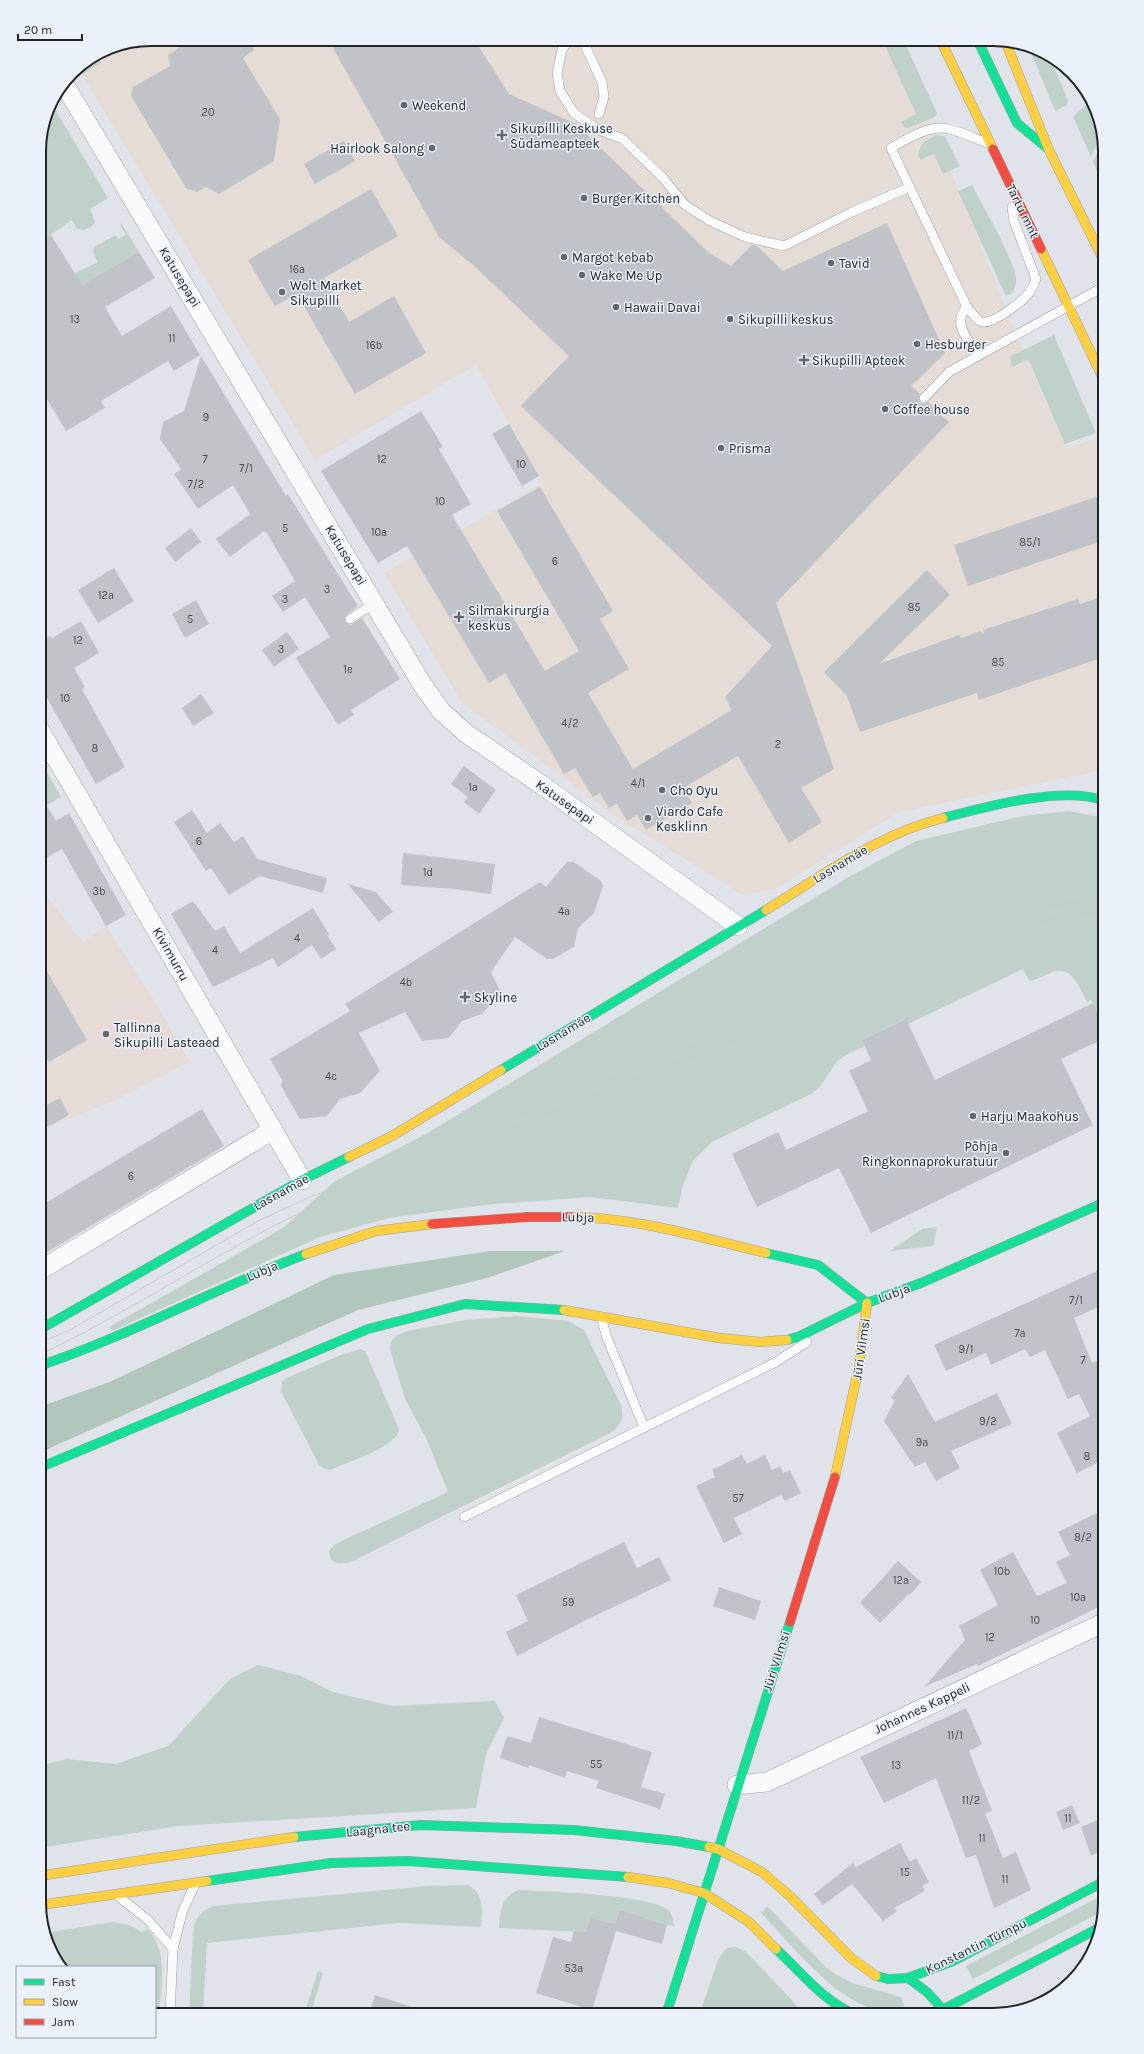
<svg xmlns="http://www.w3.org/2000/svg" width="1144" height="2054" viewBox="0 0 1144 2054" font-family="Karla,sans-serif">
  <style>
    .commercial { fill: #e4dcd5 }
    .education { fill: #e6dbd7 }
    .green { fill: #c0d1c9 }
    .forest { fill: #b1c7bc }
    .building { fill: #c0c3c7 }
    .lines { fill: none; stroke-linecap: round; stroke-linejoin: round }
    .lane-casing { stroke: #9c9fa3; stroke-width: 10 }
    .street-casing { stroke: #9c9fa3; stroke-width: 20 }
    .fast-casing { stroke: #9c9fa3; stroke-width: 10 }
    .slow-casing { stroke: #9c9fa3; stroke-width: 10 }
    .jam-casing { stroke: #9c9fa3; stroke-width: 10 }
    .lane { stroke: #fafbfc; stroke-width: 9 }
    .street { stroke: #fafbfc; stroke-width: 19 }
    .fast { stroke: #16e098; stroke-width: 9 }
    .slow { stroke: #ffcf43; stroke-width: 9 }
    .jam { stroke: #f24e42; stroke-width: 9 }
    .tram { stroke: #c8cacb; stroke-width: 1 }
    .poi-dot { fill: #64686c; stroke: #eaf1fa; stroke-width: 1.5 }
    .labels { text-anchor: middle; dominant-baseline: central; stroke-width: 3; stroke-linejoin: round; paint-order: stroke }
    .number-label { font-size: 11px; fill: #4a4c50 }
    .poi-label { font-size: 13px; fill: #222528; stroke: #eaf1fa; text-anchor: start }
    .street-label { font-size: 13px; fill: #222528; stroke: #eaf1fa }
    .rim { fill: none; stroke: #222528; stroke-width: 2 }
  </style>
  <rect width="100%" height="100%" fill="#e0e4ea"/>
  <!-- commercial -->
  <path class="commercial" d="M151,39H891L927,110L1021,346L1067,448L1098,438L1105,454V770L899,812L776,889L743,895L615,816L462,703L384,573L543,483L476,365L315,460L78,68L108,47Z"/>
  <!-- education -->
  <path class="education" d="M39,887L83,942L106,926L152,997L190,1062L116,1100L45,1128L39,1119Z"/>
  <!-- green -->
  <g class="green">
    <path d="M882,39H903L937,113L935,117L908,128L904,127L901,122L916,114Z"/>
    <path d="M1030,50L1050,58L1068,100L1067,105L1055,111Z"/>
    <path d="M96,56L101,63L83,74L79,67Z"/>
    <path d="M1075,81L1096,108L1102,136L1100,137L1091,157L1074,119V116L1086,105Z"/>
    <path d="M51,103L108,198L90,209L95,221L91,228L83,230L77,229L72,220L39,243C39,207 32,131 51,103Z"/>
    <path d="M937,135L945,136L960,166L943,174L934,154L920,160C915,147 926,139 937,135Z"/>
    <path d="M1103,140L1105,151V188L1093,162Z"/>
    <path d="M972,185C982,204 1017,264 1016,281C1016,288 1013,293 1007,296L1005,294L958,191Z"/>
    <path d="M121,223L139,252L42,309L39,296L75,273L98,262L93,253L94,247L116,235L118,239L126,235L120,225Z"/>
    <path d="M1054,335L1096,433L1065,444L1030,363L1027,360L1012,367L1010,357L1013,355Z"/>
    <path d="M43,765L61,797L44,807V802L39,793V768Z"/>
    <path d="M1069,811L1100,817L1105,821V1011L1099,1014L1091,1000L1087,1002C1080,988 1072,965 1052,972C1045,975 1038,979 1031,981L1028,979L1023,969L908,1024L905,1019L862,1040L865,1047C853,1051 840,1056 833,1067C826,1078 822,1086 811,1094L712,1142L693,1161L683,1185L678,1208L590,1197L485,1205L389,1218L320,1237L112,1331L109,1327L283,1228L335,1181L426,1134L847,878L916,841L1022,816Z"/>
    <path d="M937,1227L933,1246L890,1251L922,1229Z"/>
    <path d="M517,1316L568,1321L584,1330L621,1405C624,1417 622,1424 612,1432L377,1549C364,1555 344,1570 331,1560L329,1551L335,1544L448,1492L427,1440L405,1399L390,1349L391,1341L397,1335L407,1331L466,1320Z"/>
    <path d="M361,1349L365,1351L399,1429C398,1447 345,1463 330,1470L325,1469L319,1465L281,1391L282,1382L286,1378L341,1355Z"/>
    <path d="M258,1665L301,1676L333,1692L392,1706L495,1701L504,1718L486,1754L476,1808L178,1826L39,1848V1766L66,1759L116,1764L168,1746L230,1679Z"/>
    <path d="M468,1885C485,1894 482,1910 481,1927L398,1923L207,1943L203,2015H189L193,1931C195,1918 201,1911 213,1906L427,1886Z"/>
    <path d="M519,1890C544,1891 656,1895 669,1911C672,1914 673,1921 674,1926L667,1925L620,1910L615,1924L590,1918L586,1932L499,1928C500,1910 501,1897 519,1890Z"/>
    <path d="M1105,1894L1103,1911L973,1979L966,1966Z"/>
    <path d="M767,1906L826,1967L835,1974L852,1983L901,1997L904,2005L901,2010C852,2024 791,1944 761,1913Z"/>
    <path d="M113,1922L129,1925L142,1932L148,1929C169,1953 161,1985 159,2015H155V1967H65L48,1946L45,1933Z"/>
    <path d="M736,1947L746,1952L806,2015H699L718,1960L727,1948Z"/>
    <path d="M318,1971L323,1973L310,2015H304Z"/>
  </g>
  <!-- forest -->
  <path class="forest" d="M490,1251H565L487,1278L358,1310L39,1453V1407L112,1381L334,1275Z"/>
  <!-- building -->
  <g class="building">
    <path d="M192,39H248L254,50L243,58L280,119L274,161L219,194L206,187L197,192L186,188L131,96L133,87L170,66L168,55Z"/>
    <path d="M328,39H474L509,94L576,124L709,253L731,266L752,245L757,246L783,271L887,223L945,353L911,386L920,394L918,399L920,403L925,404L928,402L949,422L776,603L834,769L801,788L822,822L789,843L738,756L683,788L692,803L646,830L637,815L627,821L617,804L609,808L600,793L593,797L575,768L564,774L505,673L489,683L407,546L378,563L321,471L421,411L443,447L439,449L471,504L452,515L545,671L579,651L497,511L540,487L613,611L600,619L629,669L588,693L633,769L732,710L725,697L772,646L521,406L569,356L473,265L439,237Z"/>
    <path d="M344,141L355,161L315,184L304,164Z"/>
    <path d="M371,189L398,236L324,278L349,322L394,296L426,353L355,394L297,294L275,306L248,260Z"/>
    <path d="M51,235L82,285L139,252L155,278L105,307L122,336L171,306L200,355L174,371L168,361L101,401L105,408L66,431L39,386V243Z"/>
    <path d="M201,356L286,496L288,494L358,606L345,616V622L351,625L362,618L400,679L351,710L354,715L338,725L296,658L330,637L305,597L283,612L272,596L295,581L268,535L264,531L230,557L216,539L250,514L233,485L198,509L174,474L181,469L160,439L163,422L184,411Z"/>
    <path d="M509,424L539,476L522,486L492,434Z"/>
    <path d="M1105,494V540L968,586L954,545Z"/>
    <path d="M191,528L201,542L175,562L165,548Z"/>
    <path d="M114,568L134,601L98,623L78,590Z"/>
    <path d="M927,570L950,595L879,664L959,635L961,638L981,631L984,635L983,630L1078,599L1080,604L1105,596V649L1099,651L1101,658L979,700L977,693L860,732L847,696L824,672Z"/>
    <path d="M196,600L209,624L185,638L172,614Z"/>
    <path d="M81,621L99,653L74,668L85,687L82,689L125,767L96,784L39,684V642L50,636L52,638Z"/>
    <path d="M287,632L299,649L274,667L262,650Z"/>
    <path d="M201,694L214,713L193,726L182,708Z"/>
    <path d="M464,766L496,790L479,814L464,802L468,797L451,784Z"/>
    <path d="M39,793L56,821L69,813L126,915L106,926L62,849L39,862Z"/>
    <path d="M192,810L207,833L220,823L234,842L243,836L257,859L327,878L323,893L260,876L229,895L211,868L206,871L174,822Z"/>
    <path d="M403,853L495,864L491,894L453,889L401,885Z"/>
    <path d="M567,862H574L601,881L603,886L594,913L578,928L574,947L553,959H547L515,937L491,972L501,993L482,1014L462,1021L449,1038L422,1041L405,1012L359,1033L380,1071L360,1093L340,1099L327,1116L300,1119L281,1086L282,1080L270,1059L350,1011L345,1004L540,882L546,887Z"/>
    <path d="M348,884L376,892L393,912L379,922Z"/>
    <path d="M193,901L215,931L224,926L240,953L313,908L329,934L327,935L336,949L321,959L312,945L278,967L273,958L213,987L171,914Z"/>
    <path d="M39,958L87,1040L49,1062L39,1045Z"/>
    <path d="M1093,1003L1105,1027V1038L1061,1059L1093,1125L871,1233L839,1168L757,1207L732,1154L778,1132L786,1150L868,1111L849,1071L871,1060L862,1040L906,1019L935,1080Z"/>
    <path d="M60,1098L69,1115L45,1128L39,1118V1109Z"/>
    <path d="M202,1109L224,1146L39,1257V1207Z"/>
    <path d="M1097,1271L1105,1290V1304L1074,1318L1092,1363L1105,1357V1459L1077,1473L1057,1433L1090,1416L1079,1394L1068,1399L1045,1350L1030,1357L1025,1349L991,1365L986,1353L946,1371L934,1345Z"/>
    <path d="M908,1374L935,1422L997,1393L1012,1424L951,1451L960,1468L936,1481L925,1462L915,1467L884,1421L895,1400L891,1398Z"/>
    <path d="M742,1455L747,1464L765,1455L772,1470L780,1466L783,1473L790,1470L801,1493L785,1501L781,1495L734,1518L742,1534L724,1543L696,1486L715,1477L712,1470Z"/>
    <path d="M1105,1509V1604L978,1666L977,1664L924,1687L965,1640L959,1626L998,1605L980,1570L1013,1552L1037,1596L1067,1583L1056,1562L1070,1555L1058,1532Z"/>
    <path d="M624,1542L637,1568L659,1557L671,1580L586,1620L517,1656L506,1632L528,1621L516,1595Z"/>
    <path d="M898,1561L921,1582L910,1595L909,1594L880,1623L860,1603Z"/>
    <path d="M719,1587L761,1601L755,1620L713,1606Z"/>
    <path d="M966,1708L982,1744L969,1751L992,1811L985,1813L1003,1858L1016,1852L1031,1890L994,1908L976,1855L966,1858L936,1778L884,1803L860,1757Z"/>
    <path d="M539,1717L652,1752L641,1787L665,1794L660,1809L596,1788L599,1781L567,1771L565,1778L529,1765L528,1768L500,1758L507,1736L531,1743Z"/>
    <path d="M1072,1805L1080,1823L1063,1830L1056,1812Z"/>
    <path d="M1105,1817V1849L1091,1856L1081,1827Z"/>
    <path d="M900,1843L910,1862L916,1858L929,1882L922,1886L925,1891L894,1908L897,1911L883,1921L852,1884L823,1905L814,1894L853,1863L856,1867Z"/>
    <path d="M620,1910L667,1925L662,1944L616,1931L592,2010L536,1993L553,1937L571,1942L574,1931L586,1932L590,1918L615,1924Z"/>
    <path d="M375,1995L425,2011V2015H369Z"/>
  </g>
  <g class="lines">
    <defs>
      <g id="lane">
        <path d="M569,39L562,50L557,73L560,91L574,113L597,129L623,139L663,178L685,205L710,221L745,237L784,246L852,212L910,187"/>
        <path d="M582,39L602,82L604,97L599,114"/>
        <path d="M987,143C974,138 962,132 949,129C930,124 907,139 891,148L967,307C971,312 976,320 982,322C992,325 1023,301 1029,293C1032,289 1034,284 1036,279L1014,221L1012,207"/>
        <path d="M967,307C951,323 969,341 978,355"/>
        <path d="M924,398L949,372L1105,286"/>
        <path d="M350,619L375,603"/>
        <path d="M601,1317L607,1338L644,1427"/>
        <path d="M464,1517L776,1362L807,1342"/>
        <path d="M118,1896L148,1920L173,1949"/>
        <path d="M170,2015L173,1949L182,1913L195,1884"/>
      </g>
      <g id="street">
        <path d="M64,84L422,684L441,711L467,734L539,783L738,926"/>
        <path d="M39,729L302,1180"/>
        <path d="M39,1271L273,1130"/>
        <path d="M737,1785L767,1782L1105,1622"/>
      </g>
      <g id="fast">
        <path d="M977,39L1017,123L1047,148"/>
        <path d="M943,818C985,807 1064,785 1105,801"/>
        <path d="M501,1070L766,910"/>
        <path d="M766,1253L818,1265L867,1303"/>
        <path d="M39,1330L302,1180L349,1157"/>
        <path d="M787,1340L800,1336L867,1303L921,1283L1105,1202"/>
        <path d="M39,1366C131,1335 216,1288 306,1254"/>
        <path d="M39,1468L368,1329L465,1304L564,1310"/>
        <path d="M294,1837L421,1825L574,1830L676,1841L709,1847"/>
        <path d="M207,1881L331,1863L408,1861L628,1877"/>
        <path d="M776,1949C801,1972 824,2002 856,2015"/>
        <path d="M876,1976L888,1979L908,1978L953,1961L1105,1881"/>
        <path d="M908,1978L927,1992L948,2015"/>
        <path d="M666,2015L790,1622"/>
        <path d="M928,2015L944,2009L1097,1929"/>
      </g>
      <g id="slow">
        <path d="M940,39L993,149"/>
        <path d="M1005,41L1049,150L1105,263"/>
        <path d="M1041,249L1105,382"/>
        <path d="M766,910C822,876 878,834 943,818"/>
        <path d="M349,1157L392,1136L501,1070"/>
        <path d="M570,1217C636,1217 702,1238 766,1253"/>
        <path d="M306,1254L376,1231L432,1224"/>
        <path d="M564,1310L719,1338L760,1342L787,1340"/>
        <path d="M835,1477L859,1366L867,1303"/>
        <path d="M709,1847L718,1849L762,1872L791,1897L851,1958L876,1976"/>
        <path d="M39,1876L294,1837"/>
        <path d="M628,1877L668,1883L704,1893L749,1922L776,1949"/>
        <path d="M40,1905L207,1881"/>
      </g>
      <g id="jam">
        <path d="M993,149L1041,249"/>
        <path d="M432,1224L528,1217H570"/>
        <path d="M790,1622L835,1477"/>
      </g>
    </defs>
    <!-- lane casing -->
    <use href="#lane" class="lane-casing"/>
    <!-- street casing -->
    <use href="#street" class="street-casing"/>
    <!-- fast casing -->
    <use href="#fast" class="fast-casing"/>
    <!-- slow casing -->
    <use href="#slow" class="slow-casing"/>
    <!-- jam casing -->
    <use href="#jam" class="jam-casing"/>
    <!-- lane -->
    <use href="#lane" class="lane"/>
    <!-- street -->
    <use href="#street" class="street"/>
    <!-- fast -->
    <use href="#fast" class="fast"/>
    <!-- slow -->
    <use href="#slow" class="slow"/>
    <!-- jam -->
    <use href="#jam" class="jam"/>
    <!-- tram -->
    <g class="tram">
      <path d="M39,1343L70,1330L258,1221L308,1198L1046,906L1079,902H1105"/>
      <path d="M39,1355C133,1311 218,1251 312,1207L1015,929C1044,920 1074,911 1105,913"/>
    </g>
  </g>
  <!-- markers -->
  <g class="poi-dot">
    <circle cx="404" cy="105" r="4"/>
    <path d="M500 129h4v4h4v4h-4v4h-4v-4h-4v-4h4z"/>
    <circle cx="432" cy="148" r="4"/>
    <circle cx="584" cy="198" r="4"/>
    <circle cx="564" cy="257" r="4"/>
    <circle cx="831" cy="263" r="4"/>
    <circle cx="582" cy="275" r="4"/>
    <circle cx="282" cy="292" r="4"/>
    <circle cx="616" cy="307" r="4"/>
    <circle cx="730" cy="319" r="4"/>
    <circle cx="917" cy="344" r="4"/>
    <path d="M802 354h4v4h4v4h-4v4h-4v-4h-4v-4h4z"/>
    <circle cx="885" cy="409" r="4"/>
    <circle cx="721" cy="448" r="4"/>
    <path d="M457 611h4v4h4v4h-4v4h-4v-4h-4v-4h4z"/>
    <circle cx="662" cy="790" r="4"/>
    <circle cx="648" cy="818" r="4"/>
    <path d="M463 991h4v4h4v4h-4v4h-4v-4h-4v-4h4z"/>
    <circle cx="106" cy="1034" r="4"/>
    <circle cx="973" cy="1116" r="4"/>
    <circle cx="1006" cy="1153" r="4"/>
  </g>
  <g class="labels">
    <!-- number labels -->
    <g class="number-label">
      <text x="208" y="112">20</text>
      <text x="297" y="269">16a</text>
      <text x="75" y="319">13</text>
      <text x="172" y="338">11</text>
      <text x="374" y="345">16b</text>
      <text x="206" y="417">9</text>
      <text x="205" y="459">7</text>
      <text x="382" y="459">12</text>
      <text x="521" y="464">10</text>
      <text x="246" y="468">7/1</text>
      <text x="196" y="484">7/2</text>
      <text x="440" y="501">10</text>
      <text x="285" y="528">5</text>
      <text x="379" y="532">10a</text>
      <text x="1030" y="542">85/1</text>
      <text x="555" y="561">6</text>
      <text x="327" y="589">3</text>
      <text x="106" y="595">12a</text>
      <text x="285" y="599">3</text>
      <text x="914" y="607">85</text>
      <text x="190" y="619">5</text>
      <text x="78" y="640">12</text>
      <text x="281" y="649">3</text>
      <text x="998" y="662">85</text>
      <text x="348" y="669">1e</text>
      <text x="65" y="698">10</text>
      <text x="570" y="723">4/2</text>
      <text x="778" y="744">2</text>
      <text x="95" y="748">8</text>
      <text x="638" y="783">4/1</text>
      <text x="473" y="787">1a</text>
      <text x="199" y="841">6</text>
      <text x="428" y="872">1d</text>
      <text x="99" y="891">3b</text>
      <text x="564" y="911">4a</text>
      <text x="297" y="938">4</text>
      <text x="215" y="950">4</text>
      <text x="406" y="982">4b</text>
      <text x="331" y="1076">4c</text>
      <text x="131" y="1176">6</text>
      <text x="1076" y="1300">7/1</text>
      <text x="1020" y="1333">7a</text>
      <text x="966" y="1349">9/1</text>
      <text x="1083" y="1360">7</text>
      <text x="988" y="1421">9/2</text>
      <text x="922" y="1442">9a</text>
      <text x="1087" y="1456">8</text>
      <text x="738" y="1498">57</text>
      <text x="1083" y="1537">8/2</text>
      <text x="1002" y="1571">10b</text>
      <text x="901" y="1580">12a</text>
      <text x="1078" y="1597">10a</text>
      <text x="568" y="1602">59</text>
      <text x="1035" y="1620">10</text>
      <text x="990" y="1637">12</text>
      <text x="955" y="1735">11/1</text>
      <text x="596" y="1764">55</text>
      <text x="896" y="1765">13</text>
      <text x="971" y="1800">11/2</text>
      <text x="1068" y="1818">11</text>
      <text x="982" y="1838">11</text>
      <text x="905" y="1872">15</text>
      <text x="1005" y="1879">11</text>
      <text x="574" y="1968">53a</text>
    </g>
    <!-- poi labels -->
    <g class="poi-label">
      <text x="412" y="105">Weekend</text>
      <text x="510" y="128">Sikupilli Keskuse<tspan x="510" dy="15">Südameapteek</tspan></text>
      <text x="424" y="148" text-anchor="end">Hairlook Salong</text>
      <text x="592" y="198">Burger Kitchen</text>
      <text x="572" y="257">Margot kebab</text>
      <text x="839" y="263">Tavid</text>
      <text x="590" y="275">Wake Me Up</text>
      <text x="290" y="285">Wolt Market<tspan x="290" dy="15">Sikupilli</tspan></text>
      <text x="624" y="307">Hawaii Davai</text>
      <text x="738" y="319">Sikupilli keskus</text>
      <text x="925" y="344">Hesburger</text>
      <text x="812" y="360">Sikupilli Apteek</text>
      <text x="893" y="409">Coffee house</text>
      <text x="729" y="448">Prisma</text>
      <text x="468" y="610">Silmakirurgia<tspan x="468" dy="15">keskus</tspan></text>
      <text x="670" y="790">Cho Oyu</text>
      <text x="656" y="811">Viardo Cafe<tspan x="656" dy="15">Kesklinn</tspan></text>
      <text x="474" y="997">Skyline</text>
      <text x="114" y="1027">Tallinna<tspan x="114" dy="15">Sikupilli Lasteaed</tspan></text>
      <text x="981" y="1116">Harju Maakohus</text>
      <text x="998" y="1146" text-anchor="end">Põhja<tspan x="998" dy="15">Ringkonnaprokuratuur</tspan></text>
    </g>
    <!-- street labels -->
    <g class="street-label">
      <text transform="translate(1023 211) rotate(64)">Tartu mnt</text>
      <text transform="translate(180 277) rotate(59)">Katusepapi</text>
      <text transform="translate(346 555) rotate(59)">Katusepapi</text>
      <text transform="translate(565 802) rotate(35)">Katusepapi</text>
      <text transform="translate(840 864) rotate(-31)">Lasnamäe</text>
      <text transform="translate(171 954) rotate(60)">Kivimurru</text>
      <text transform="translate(563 1032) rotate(-31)">Lasnamäe</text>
      <text transform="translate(281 1192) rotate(-29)">Lasnamäe</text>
      <text transform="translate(578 1217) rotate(1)">Lubja</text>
      <text transform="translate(262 1271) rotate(-23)">Lubja</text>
      <text transform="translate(894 1293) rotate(-20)">Lubja</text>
      <text transform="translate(861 1349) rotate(-82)">Jüri Vilmsi</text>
      <text transform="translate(776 1661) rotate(-72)">Jüri Vilmsi</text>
      <text transform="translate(922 1708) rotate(-25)">Johannes Kappeli</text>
      <text transform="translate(378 1829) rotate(-6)">Laagna tee</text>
      <text transform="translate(976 1946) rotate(-26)">Konstantin Türnpu</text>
    </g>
  </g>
  <!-- crop -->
  <path d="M0 0H1144V2054H0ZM151 46H993A105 105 0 0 1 1098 151V1903A105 105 0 0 1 993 2008H151A105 105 0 0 1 46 1903V151A105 105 0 0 1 151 46Z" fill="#eaf1fa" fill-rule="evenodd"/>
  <path class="rim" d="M151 46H993A105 105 0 0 1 1098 151V1903A105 105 0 0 1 993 2008H151A105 105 0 0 1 46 1903V151A105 105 0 0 1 151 46Z"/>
  <!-- legend -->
  <rect x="16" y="1966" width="140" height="72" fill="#eaf1fa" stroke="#9a9fa6"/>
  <rect x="24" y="1979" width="20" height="6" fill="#16e098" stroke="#9a9fa6"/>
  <text x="52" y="1986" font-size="12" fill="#222528">Fast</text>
  <rect x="24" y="1999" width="20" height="6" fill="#ffcf43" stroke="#9a9fa6"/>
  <text x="52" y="2006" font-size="12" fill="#222528">Slow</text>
  <rect x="24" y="2019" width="20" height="6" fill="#f24e42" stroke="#9a9fa6"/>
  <text x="52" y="2026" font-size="12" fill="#222528">Jam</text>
  <!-- scale -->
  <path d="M18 34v6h64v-6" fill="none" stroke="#222528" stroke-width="2"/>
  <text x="24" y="34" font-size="12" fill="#222528" stroke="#eaf1fa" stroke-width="3" paint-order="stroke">20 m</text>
</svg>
